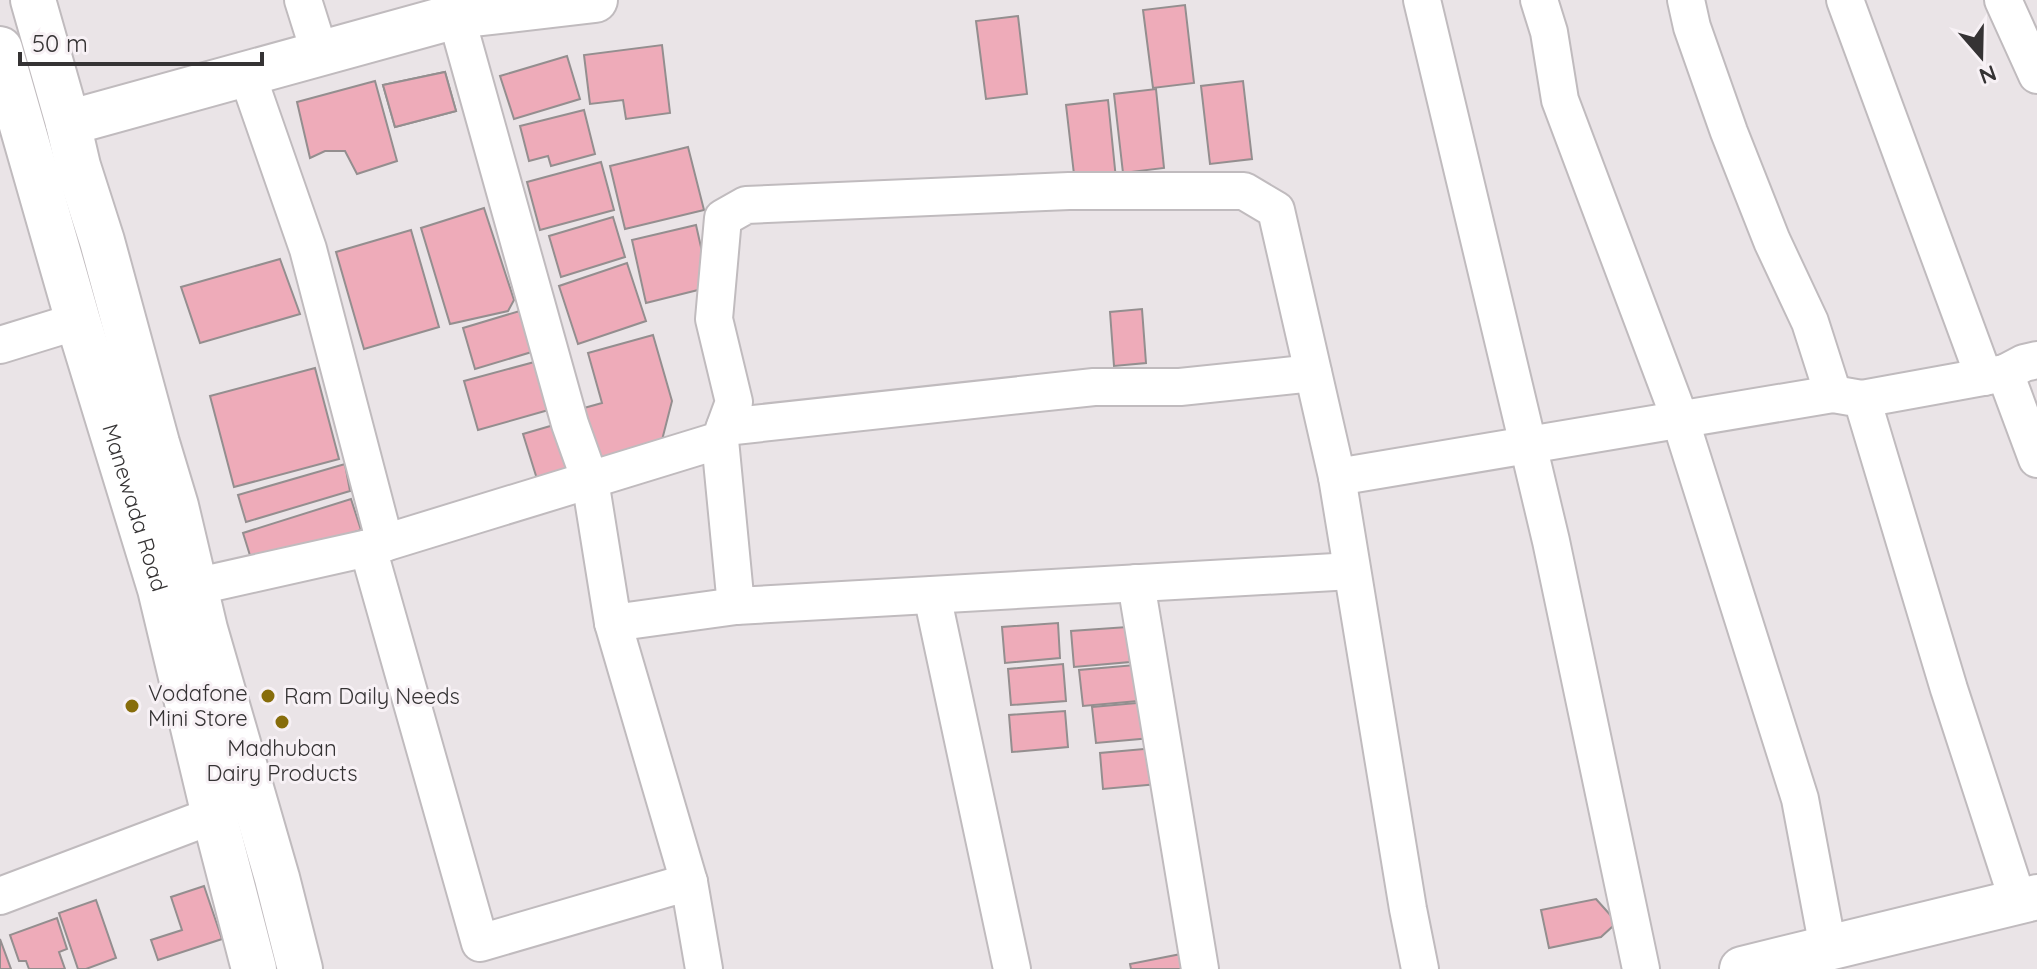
<svg xmlns="http://www.w3.org/2000/svg" width="2037" height="969" viewBox="0 0 2037 969" font-family="Quicksand,sans-serif">
  <style>
    .building { fill: #eeabb9; stroke: #948e8f; stroke-width: 2 }
    .lines { fill: none; stroke-linecap: round; stroke-linejoin: round }
    .street-casing { stroke: #c0bbbe; stroke-width: 40 }
    .secondary-casing { stroke: #c0bbbe; stroke-width: 48 }
    .street { stroke: #fff; stroke-width: 36 }
    .secondary { stroke: #fff; stroke-width: 44 }
    .poi-dot { fill: #876d0b; stroke: #f7f1f5; stroke-width: 3 }
    .labels { text-anchor: middle; dominant-baseline: central; stroke-width: 6; stroke-linejoin: round; paint-order: stroke }
    .street-label { font-size: 22px; fill: #353334; stroke: #f7f1f5 }
    .poi-label { font-size: 22px; fill: #353334; stroke: #f7f1f5; text-anchor: start }
  </style>
  <rect width="100%" height="100%" fill="#eae4e7"/>
  <!-- building -->
  <g class="building">
    <path d="M1185,5L1194,83L1153,88L1143,10Z"/>
    <path d="M1018,16L1027,94L986,99L976,21Z"/>
    <path d="M662,45L670,113L626,119L623,100L590,104L584,55Z"/>
    <path d="M567,56L580,99L514,119L500,76Z"/>
    <path d="M445,72L456,111L395,127L383,85Z"/>
    <path d="M445,72L456,111L395,127L383,85Z"/>
    <path d="M375,81L397,161L357,174L345,151H325L310,158L297,102Z"/>
    <path d="M1243,81L1252,159L1210,164L1201,86Z"/>
    <path d="M1156,89L1164,168L1123,173L1114,94Z"/>
    <path d="M1108,100L1116,179L1075,183L1066,105Z"/>
    <path d="M584,110L595,154L551,166L548,156L529,161L520,126Z"/>
    <path d="M688,147L704,210L625,229L610,166Z"/>
    <path d="M601,162L614,210L540,230L527,182Z"/>
    <path d="M484,208L514,300L508,311L450,324L421,228Z"/>
    <path d="M613,217L625,257L561,277L549,236Z"/>
    <path d="M696,225L710,287L646,303L632,240Z"/>
    <path d="M411,230L439,327L364,349L336,252Z"/>
    <path d="M280,259L300,314L200,343L181,287Z"/>
    <path d="M627,263L646,321L578,344L559,286Z"/>
    <path d="M1142,309L1146,363L1114,366L1110,312Z"/>
    <path d="M523,310L535,351L475,369L463,328Z"/>
    <path d="M653,335L672,401L661,444L598,461L584,408L602,403L588,353Z"/>
    <path d="M538,361L552,409L478,430L464,381Z"/>
    <path d="M315,368L339,459L234,487L210,396Z"/>
    <path d="M564,422L577,466L537,479L523,434Z"/>
    <path d="M345,464L350,491L246,522L238,495Z"/>
    <path d="M351,499L361,530L253,565L243,533Z"/>
    <path d="M1058,623L1060,658L1005,663L1002,627Z"/>
    <path d="M1127,627L1130,662L1074,667L1071,631Z"/>
    <path d="M1063,664L1066,701L1011,705L1008,669Z"/>
    <path d="M1135,665L1138,701L1083,706L1079,670Z"/>
    <path d="M1148,702L1151,738L1096,743L1092,707Z"/>
    <path d="M1065,711L1068,747L1012,752L1009,715Z"/>
    <path d="M1155,748L1158,784L1103,789L1100,753Z"/>
    <path d="M204,886L222,939L158,960L151,940L182,930L171,897Z"/>
    <path d="M1596,899L1613,918V926L1601,937L1549,948L1541,910Z"/>
    <path d="M96,900L116,958L86,969H78L59,913Z"/>
    <path d="M57,918L67,949L59,952L65,969H29L26,961H19L10,935Z"/>
    <path d="M0,939L11,969H0Z"/>
    <path d="M1186,953L1190,969H1131L1130,964Z"/>
  </g>
  <g class="lines">
    <defs>
      <g id="street">
        <path d="M303,0L320,54"/>
        <path d="M1422,0L1551,541L1641,969"/>
        <path d="M1539,0L1549,32L1560,100L1680,419L1800,799L1828,948"/>
        <path d="M1845,0L1984,377"/>
        <path d="M2003,0L2037,75"/>
        <path d="M456,16L570,424L590,480L613,623L736,606"/>
        <path d="M247,74L308,249L385,543"/>
        <path d="M0,345L78,321"/>
        <path d="M2005,373L2024,363L2037,360"/>
        <path d="M1833,394L1862,399L1949,689L2018,901"/>
        <path d="M1862,399L2005,373L2037,459"/>
        <path d="M725,427L1094,387H1180L1313,373"/>
        <path d="M720,440L736,606L1352,571"/>
        <path d="M1337,477L1408,909L1420,969"/>
        <path d="M368,548L480,943L689,882L704,969"/>
        <path d="M1136,583L1200,969"/>
        <path d="M194,587L368,548L720,440L734,402L714,319L723,218L746,205L1069,191H1244L1276,210L1337,477L1833,394L1810,322L1772,241L1729,132L1692,27L1686,0"/>
        <path d="M932,595L1012,969"/>
        <path d="M613,623L689,882"/>
        <path d="M0,896L214,815"/>
      </g>
      <g id="secondary">
        <path d="M33,0L68,123L78,166L102,241L157,443L176,506L205,629L277,878L300,969"/>
        <path id="s1" d="M0,49L78,321L160,589L214,815L254,969"/>
        <path d="M68,123L456,16L595,0"/>
        <path d="M1742,969L2037,897"/>
      </g>
    </defs>
    <!-- street casing -->
    <use href="#street" class="street-casing"/>
    <!-- secondary casing -->
    <use href="#secondary" class="secondary-casing"/>
    <!-- street -->
    <use href="#street" class="street"/>
    <!-- secondary -->
    <use href="#secondary" class="secondary"/>
  </g>
  <!-- markers -->
  <g class="poi-dot">
    <circle cx="268" cy="696" r="8"/>
    <circle cx="132" cy="706" r="8"/>
    <circle cx="282" cy="722" r="8"/>
  </g>
  <g class="labels">
    <!-- street labels -->
    <g class="street-label">
      <text stroke="none"><textPath href="#s1" startOffset="478">Manewada Road</textPath></text>
    </g>
    <!-- poi labels -->
    <g class="poi-label">
      <text x="148" y="693">Vodafone<tspan x="148" dy="25">Mini Store</tspan></text>
      <text x="284" y="696">Ram Daily Needs</text>
      <text x="282" y="748" text-anchor="middle">Madhuban<tspan x="282" dy="25">Dairy Products</tspan></text>
    </g>
  </g>
  <!-- north arrow -->
  <g transform="translate(1981 56) rotate(160)" stroke="#f7f1f5" stroke-width="6" paint-order="stroke">
  <path d="M0-6L14 30L0 20L-14 30Z" fill="#353334"/>
  <text y="-12" font-size="22" font-weight="bold" text-anchor="middle" fill="#353334">N</text>
  </g>
  <!-- scale -->
  <path d="M20 52v12h242v-12" fill="none" stroke="#353334" stroke-width="4"/>
  <text x="32" y="52" font-size="24" fill="#353334" stroke="#f7f1f5" stroke-width="6" paint-order="stroke">50 m</text>
</svg>
